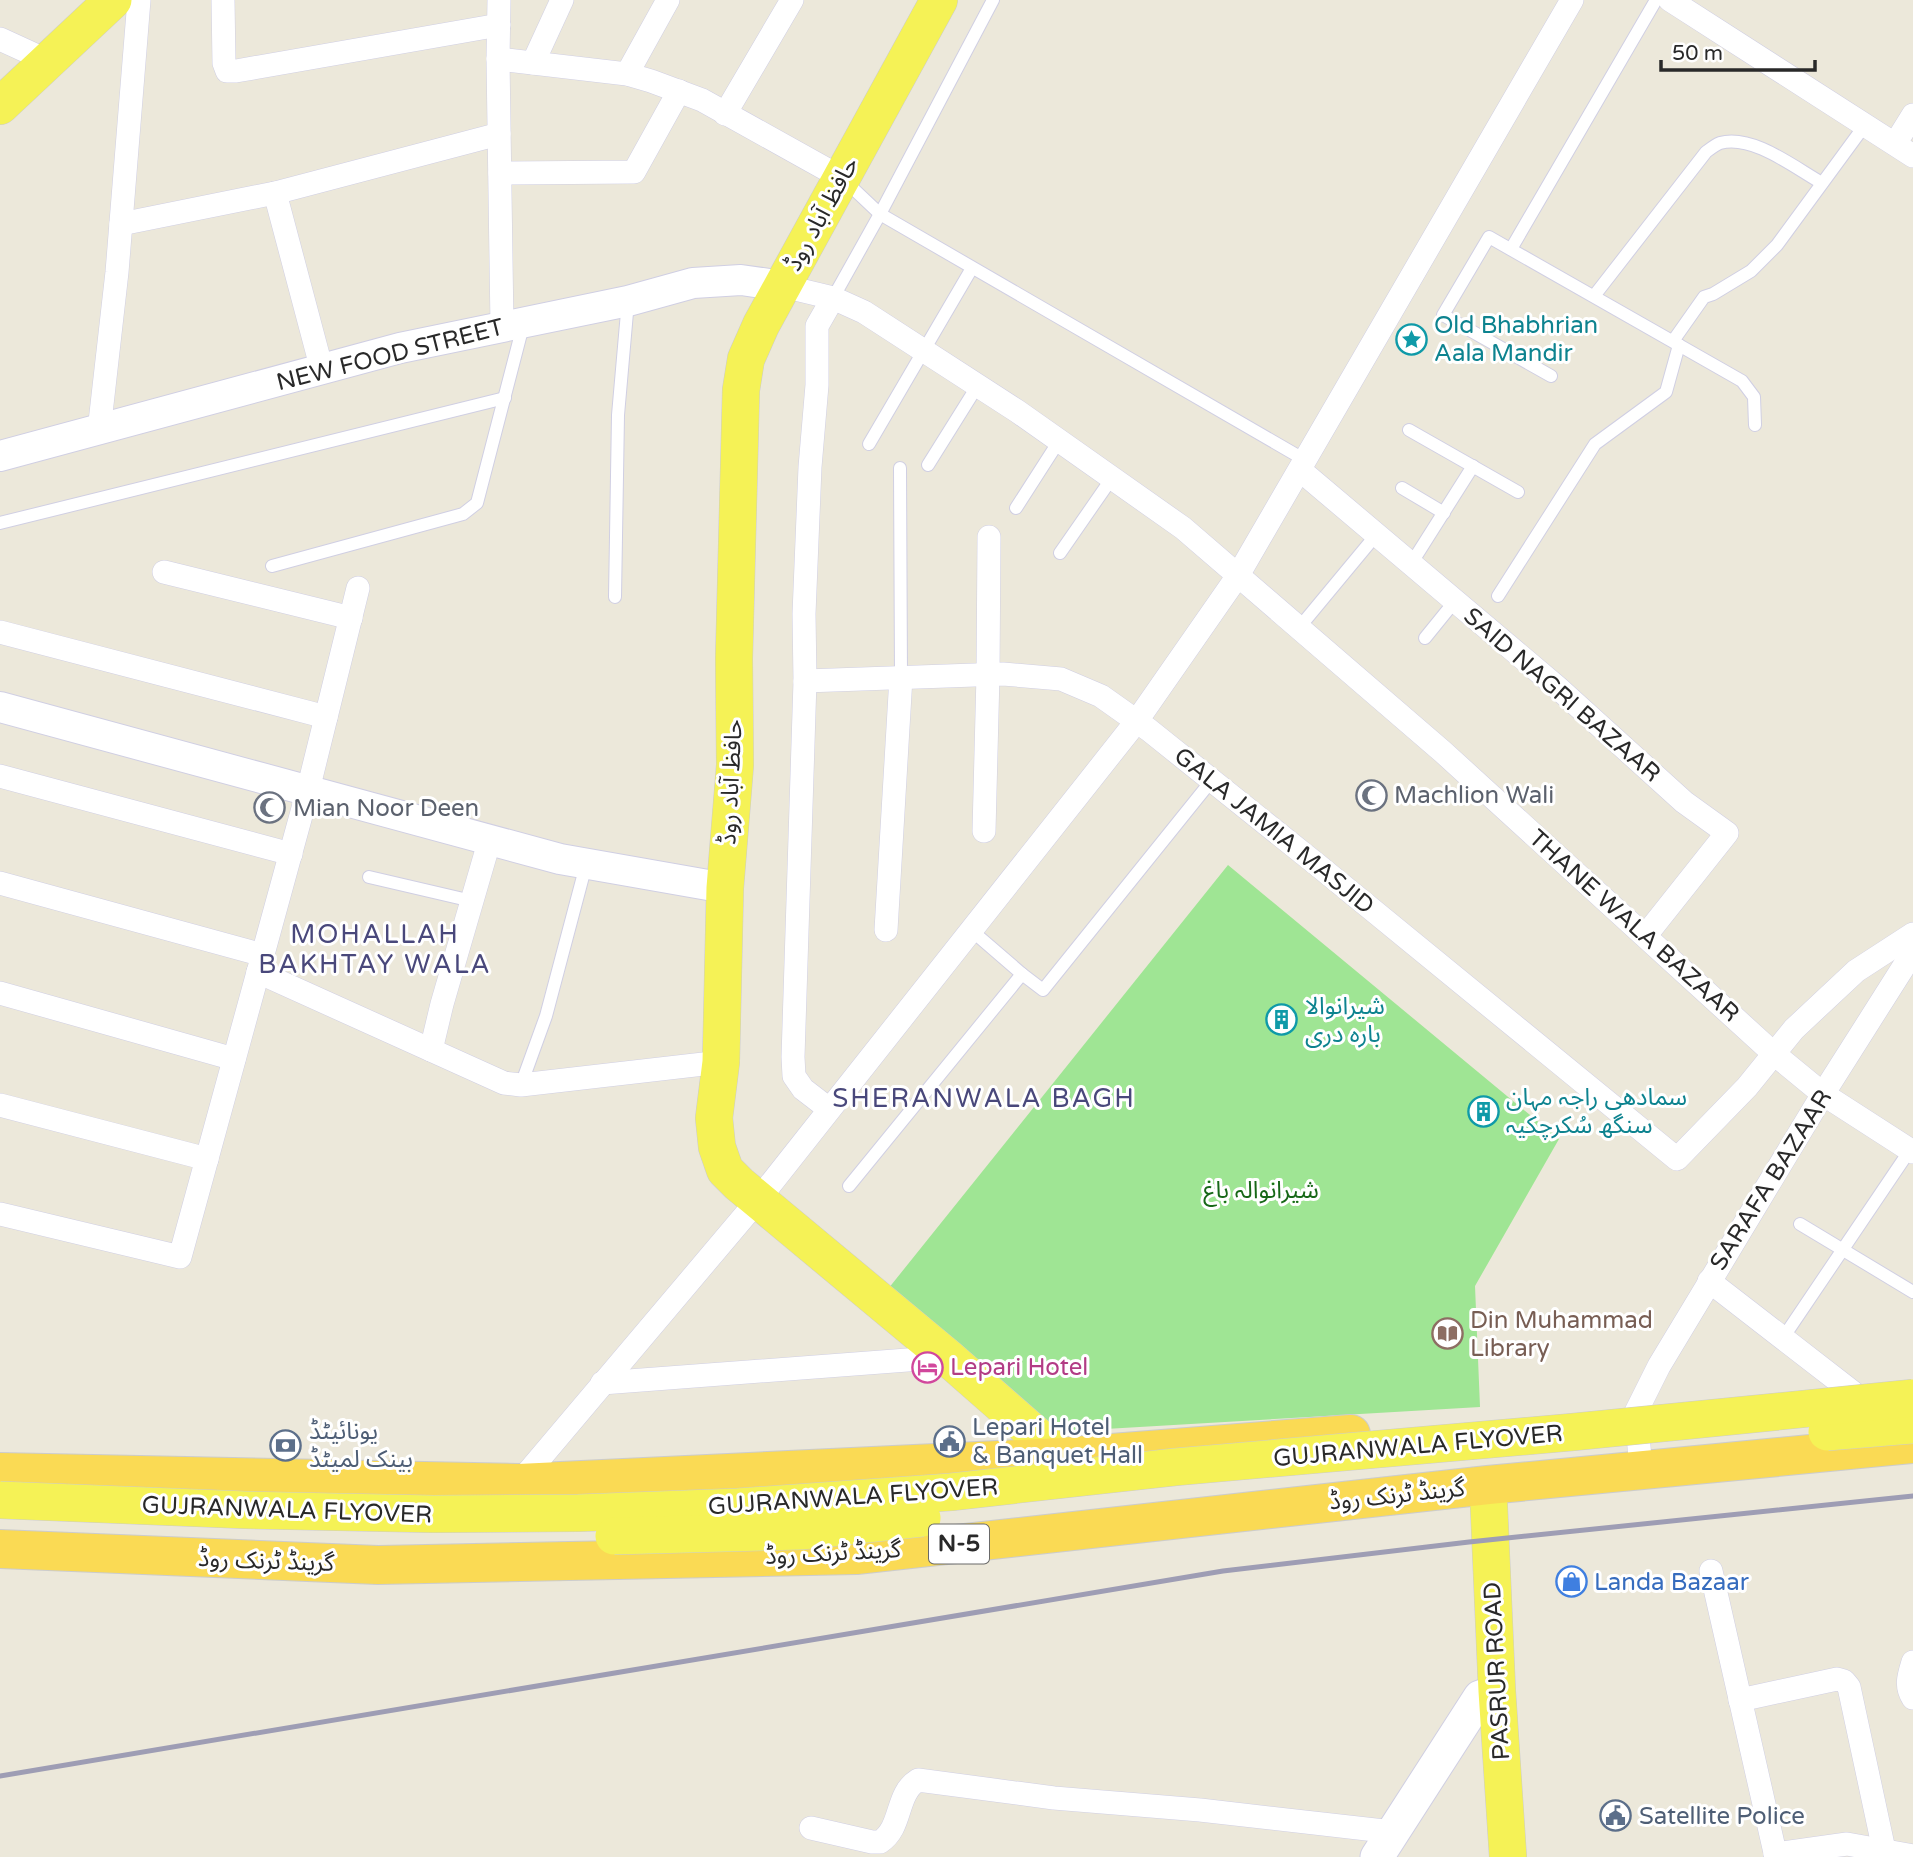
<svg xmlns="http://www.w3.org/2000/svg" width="1913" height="1857" viewBox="0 0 1913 1857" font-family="'Varela Round','Noto Sans Arabic',sans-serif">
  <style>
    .green { fill: #9fe594 }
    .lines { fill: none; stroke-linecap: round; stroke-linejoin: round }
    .service-casing { stroke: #d0cfe3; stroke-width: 14 }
    .minor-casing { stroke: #d0cfe3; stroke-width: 24 }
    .tertiary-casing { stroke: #d0cfe3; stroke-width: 32 }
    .secondary-casing { stroke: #d0cfe3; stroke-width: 35 }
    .primary-casing { stroke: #ccc; stroke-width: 38 }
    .trunk-casing { stroke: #ccc; stroke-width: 40 }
    .service { stroke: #fff; stroke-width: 12 }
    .minor { stroke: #fff; stroke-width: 23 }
    .tertiary { stroke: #fff; stroke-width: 30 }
    .secondary { stroke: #fff; stroke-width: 33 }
    .primary { stroke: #f5f256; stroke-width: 37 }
    .trunk { stroke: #fada54; stroke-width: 38 }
    .rail { stroke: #9e9db4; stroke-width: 5 }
    .primary-bridge-casing { stroke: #ccc; stroke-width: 38; stroke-linecap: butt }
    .primary-bridge { stroke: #f5f256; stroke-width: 37 }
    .labels { text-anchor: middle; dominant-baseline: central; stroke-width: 6; stroke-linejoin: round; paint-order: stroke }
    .shield { fill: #fff; stroke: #696969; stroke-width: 2 }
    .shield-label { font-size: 23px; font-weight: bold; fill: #292929 }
    .street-label { font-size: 24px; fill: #292929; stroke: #fff }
    .culture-label { font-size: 24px; fill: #0d838f; stroke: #fff; text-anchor: start }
    .worship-label { font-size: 24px; fill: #5b616d; stroke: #fff; text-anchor: start }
    .park-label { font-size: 24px; fill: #176817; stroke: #fff }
    .education-label { font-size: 24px; fill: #785e54; stroke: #fff; text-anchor: start }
    .hotel-label { font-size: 24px; fill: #b23c85; stroke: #fff; text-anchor: start }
    .service-label { font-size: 24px; fill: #4e5e75; stroke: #fff; text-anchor: start }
    .shop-label { font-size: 24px; fill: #366cbe; stroke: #fff; text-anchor: start }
    .neighbourhood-label { font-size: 26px; letter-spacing: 2px; fill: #49487b; stroke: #fff }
  </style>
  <rect width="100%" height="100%" fill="#ece8da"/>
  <!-- green -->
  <path class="green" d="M1228,865L1559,1139L1475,1286L1480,1407L1054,1432L888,1289Z"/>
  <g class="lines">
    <defs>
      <g id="service">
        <path d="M843,179L880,214L1305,460"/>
        <path d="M1511,249L1656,0"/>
        <path d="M1594,296L1706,152C1710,149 1715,145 1720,143C1753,134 1795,168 1822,183"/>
        <path d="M833,298L880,214L993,0"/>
        <path d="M1673,341L1704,297L1713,294L1751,271L1777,245L1865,125"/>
        <path d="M1551,376L1443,315L1489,237L1742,381L1754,397L1755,425"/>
        <path d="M1409,430L1518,492"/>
        <path d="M869,444L972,268"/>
        <path d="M928,465L978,385"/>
        <path d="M900,468L901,677"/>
        <path d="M1402,488L1444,513"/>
        <path d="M1016,508L1059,441"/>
        <path d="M0,523L505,398"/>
        <path d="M1060,553L1112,478"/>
        <path d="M1411,564L1473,466"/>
        <path d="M272,566L463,514L477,503L524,322"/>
        <path d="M1498,596L1595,444L1666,392L1679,345"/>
        <path d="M615,597L618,415L628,301"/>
        <path d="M1298,629L1376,535"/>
        <path d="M1425,638L1455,601"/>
        <path d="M369,877L472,901"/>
        <path d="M971,930L1022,974"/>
        <path d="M521,1085L546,1016L586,865"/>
        <path d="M849,1186L1022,974L1043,990L1212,780"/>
        <path d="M1800,1224L1913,1292"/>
        <path d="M1783,1338L1912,1147"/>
      </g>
      <g id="minor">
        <path d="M223,0L224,63L227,71H236L499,25"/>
        <path d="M499,0L498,59L502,326"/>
        <path d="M1670,0L1913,156"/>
        <path d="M0,39L48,61"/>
        <path d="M498,59L627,74L651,81L702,100L842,178"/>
        <path d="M533,63L562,0"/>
        <path d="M627,74L668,0"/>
        <path d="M725,114L792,0"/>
        <path d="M1895,144L1913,115"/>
        <path d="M500,173L634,172L679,91"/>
        <path d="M275,193L322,370"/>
        <path d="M121,224L275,193L499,134"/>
        <path d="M783,286L833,298L864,312L1017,411L1183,528L1443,752L1773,1053L1823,1094L1913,1152"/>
        <path d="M99,431L117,272L139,0"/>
        <path d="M1300,470L1557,687L1684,802L1727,833L1646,935"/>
        <path d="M164,572L351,618"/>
        <path d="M0,632L326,717"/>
        <path d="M805,681L1003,674L1061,679L1101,696L1149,730L1320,867L1677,1159L1747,1087L1794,1029L1856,971L1913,934"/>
        <path d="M0,776L291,854"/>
        <path d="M984,831L988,675L989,537"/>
        <path d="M0,883L263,955"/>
        <path d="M886,930L901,677"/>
        <path d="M258,972L504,1083L521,1085L721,1062"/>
        <path d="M0,993L234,1059"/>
        <path d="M431,1050L442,1004L490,839"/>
        <path d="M0,1105L207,1159"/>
        <path d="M829,1109L803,1089L794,1076L793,1057L805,681L804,614L810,467L817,385V326L833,298"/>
        <path d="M0,1214L180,1257L308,790L358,588"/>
        <path d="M1709,1281L1855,1394"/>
        <path d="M602,1383L947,1357"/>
        <path d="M1641,1470L1636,1412L1659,1366L1823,1094L1913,952"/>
        <path d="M519,1483L758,1200L1136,722L1237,577L1572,0"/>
        <path d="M1711,1571L1776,1857"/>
        <path d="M1913,1662C1909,1675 1905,1686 1913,1698"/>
        <path d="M1740,1700L1837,1679L1844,1681L1849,1687L1884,1850"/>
        <path d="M811,1828L872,1842H880C903,1827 895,1794 918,1780L1054,1798L1200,1810L1393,1832"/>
        <path d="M1775,1854L1847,1844L1913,1856"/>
      </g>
      <g id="tertiary">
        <path d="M0,456L400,348L628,301L693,283L741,280L783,286"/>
        <path d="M0,707L560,859L725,888"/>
      </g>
      <path id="secondary" d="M1377,1857L1480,1697L1497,1691"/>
      <g id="primary">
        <path d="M939,0L761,325L746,359L741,390L734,659L735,765L725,888L721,1062L714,1118L717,1147L725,1170L739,1184L947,1357L1061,1457"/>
        <path d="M0,106L113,0"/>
        <path d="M1488,1485L1497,1691L1508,1857"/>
      </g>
      <g id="trunk">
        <path d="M0,1472L519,1483L1061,1457L1351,1434"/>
        <path d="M0,1549L378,1565L856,1555L1488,1485L1913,1444"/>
      </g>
    </defs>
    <!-- service casing -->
    <use href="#service" class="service-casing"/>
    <!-- minor casing -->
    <use href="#minor" class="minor-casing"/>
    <!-- tertiary casing -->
    <use href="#tertiary" class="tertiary-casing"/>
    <!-- secondary casing -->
    <use href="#secondary" class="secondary-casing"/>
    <!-- primary casing -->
    <use href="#primary" class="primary-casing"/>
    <!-- trunk casing -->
    <use href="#trunk" class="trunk-casing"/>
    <!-- service -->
    <use href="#service" class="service"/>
    <!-- minor -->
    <use href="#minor" class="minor"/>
    <!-- tertiary -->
    <use href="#tertiary" class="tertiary"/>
    <!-- secondary -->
    <use href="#secondary" class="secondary"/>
    <!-- primary -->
    <use href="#primary" class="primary"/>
    <!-- trunk -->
    <use href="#trunk" class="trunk"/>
    <!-- rail -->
    <path class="rail" d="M0,1776L1223,1571L1469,1542L1913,1496"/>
    <defs>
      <g id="primary-bridge">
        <path d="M1827,1432L1913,1425"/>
        <path d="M0,1500L246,1510L433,1514L578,1513L738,1507L951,1492L1175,1467L1573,1432L1913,1398"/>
        <path d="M614,1536L801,1531L922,1518"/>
      </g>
    </defs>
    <!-- primary-bridge casing -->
    <use href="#primary-bridge" class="primary-bridge-casing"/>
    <!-- primary-bridge -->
    <use href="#primary-bridge" class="primary-bridge"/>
  </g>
  <!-- icons -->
  <defs>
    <symbol id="sight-ring" viewBox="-11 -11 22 22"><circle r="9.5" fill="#fff" stroke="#0f9aa8" stroke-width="1.5"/><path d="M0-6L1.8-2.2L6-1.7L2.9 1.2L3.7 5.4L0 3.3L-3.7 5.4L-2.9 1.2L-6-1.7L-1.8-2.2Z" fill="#0f9aa8"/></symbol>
    <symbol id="mosque-ring" viewBox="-11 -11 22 22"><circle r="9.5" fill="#fff" stroke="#6b7280" stroke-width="1.5"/><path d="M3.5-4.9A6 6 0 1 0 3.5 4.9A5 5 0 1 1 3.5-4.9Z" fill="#6b7280"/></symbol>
    <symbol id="building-ring" viewBox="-11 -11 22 22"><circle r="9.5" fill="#fff" stroke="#0f9aa8" stroke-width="1.5"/><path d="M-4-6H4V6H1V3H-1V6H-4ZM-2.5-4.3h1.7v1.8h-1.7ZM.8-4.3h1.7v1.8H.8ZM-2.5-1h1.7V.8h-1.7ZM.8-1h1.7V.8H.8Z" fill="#0f9aa8"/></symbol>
    <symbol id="library-ring" viewBox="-11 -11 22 22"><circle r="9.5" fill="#fff" stroke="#8d6e63" stroke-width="1.5"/><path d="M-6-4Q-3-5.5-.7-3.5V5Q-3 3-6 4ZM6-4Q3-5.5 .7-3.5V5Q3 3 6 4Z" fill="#8d6e63"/></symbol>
    <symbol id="hotel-ring" viewBox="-11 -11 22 22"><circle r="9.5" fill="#fff" stroke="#d1479c" stroke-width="1.5"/><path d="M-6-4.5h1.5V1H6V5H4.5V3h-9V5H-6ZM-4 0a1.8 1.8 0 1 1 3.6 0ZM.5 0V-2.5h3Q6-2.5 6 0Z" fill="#d1479c"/></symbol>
    <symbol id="civic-ring" viewBox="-11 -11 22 22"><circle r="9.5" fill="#fff" stroke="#5c6f8a" stroke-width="1.5"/><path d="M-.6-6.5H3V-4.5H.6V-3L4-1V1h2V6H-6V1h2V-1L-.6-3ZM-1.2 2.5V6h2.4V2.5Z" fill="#5c6f8a"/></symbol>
    <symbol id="bank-ring" viewBox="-11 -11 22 22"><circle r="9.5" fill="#fff" stroke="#5c6f8a" stroke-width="1.5"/><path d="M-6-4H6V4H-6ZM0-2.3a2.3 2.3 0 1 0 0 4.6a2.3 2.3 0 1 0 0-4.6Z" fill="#5c6f8a"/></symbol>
    <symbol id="shop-ring" viewBox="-11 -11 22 22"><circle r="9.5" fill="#fff" stroke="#3f7fe0" stroke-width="1.5"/><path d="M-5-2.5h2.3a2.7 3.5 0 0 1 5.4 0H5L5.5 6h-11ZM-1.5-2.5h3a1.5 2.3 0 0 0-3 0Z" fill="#3f7fe0"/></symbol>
  </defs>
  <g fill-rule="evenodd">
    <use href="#sight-ring" x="1394" y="322" width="35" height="35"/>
    <use href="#mosque-ring" x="1354" y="778" width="35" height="35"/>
    <use href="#mosque-ring" x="252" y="790" width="35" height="35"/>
    <use href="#building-ring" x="1264" y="1002" width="35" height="35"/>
    <use href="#building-ring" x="1466" y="1094" width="35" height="35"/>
    <use href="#library-ring" x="1430" y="1316" width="35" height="35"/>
    <use href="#hotel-ring" x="910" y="1350" width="35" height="35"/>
    <use href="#civic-ring" x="932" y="1424" width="35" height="35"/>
    <use href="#bank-ring" x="268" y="1428" width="35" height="35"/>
    <use href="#shop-ring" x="1554" y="1564" width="35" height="35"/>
    <use href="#civic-ring" x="1598" y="1798" width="35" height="35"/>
  </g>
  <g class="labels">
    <!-- shield labels -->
    <rect class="shield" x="929" y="1524.5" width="60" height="39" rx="5"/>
    <g class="shield-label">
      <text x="959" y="1544">N-5</text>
    </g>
    <!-- street labels -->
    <g class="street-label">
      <text transform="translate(822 214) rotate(-61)">حافظ آباد روڈ</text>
      <text transform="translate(390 355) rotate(-14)">NEW FOOD STREET</text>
      <text transform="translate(1562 695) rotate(41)">SAID NAGRI BAZAAR</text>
      <text transform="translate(731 782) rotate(-87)">حافظ آباد روڈ</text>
      <text transform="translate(1274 831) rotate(39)">GALA JAMIA MASJID</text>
      <text transform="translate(1634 926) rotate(42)">THANE WALA BAZAAR</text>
      <text transform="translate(1771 1180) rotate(-58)">SARAFA BAZAAR</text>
      <text transform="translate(1418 1446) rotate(-5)">GUJRANWALA FLYOVER</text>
      <text transform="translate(1397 1495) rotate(-6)">گرینڈ ٹرنک روڈ</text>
      <text transform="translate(853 1497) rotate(-4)">GUJRANWALA FLYOVER</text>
      <text transform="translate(287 1510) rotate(2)">GUJRANWALA FLYOVER</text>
      <text transform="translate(833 1553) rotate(-3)">گرینڈ ٹرنک روڈ</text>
      <text transform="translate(266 1561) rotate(2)">گرینڈ ٹرنک روڈ</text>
      <text transform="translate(1497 1671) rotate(-93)">PASRUR ROAD</text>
    </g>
    <!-- culture labels -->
    <g class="culture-label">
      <text x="1434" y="325">Old Bhabhrian<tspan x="1434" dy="28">Aala Mandir</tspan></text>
      <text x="1305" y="1006">شیرانوالا<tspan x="1305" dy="28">بارہ دری</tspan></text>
      <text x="1506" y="1097">سمادھی راجہ مہان<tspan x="1506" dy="28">سنگھ سُکرچکیہ</tspan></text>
    </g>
    <!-- worship labels -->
    <g class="worship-label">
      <text x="1394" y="795">Machlion Wali</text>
      <text x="293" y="808">Mian Noor Deen</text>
    </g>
    <!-- park labels -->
    <g class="park-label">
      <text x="1261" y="1190">شیرانوالہ باغ</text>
    </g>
    <!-- education labels -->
    <g class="education-label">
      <text x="1470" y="1320">Din Muhammad<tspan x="1470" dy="28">Library</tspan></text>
    </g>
    <!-- hotel labels -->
    <g class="hotel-label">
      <text x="950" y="1367">Lepari Hotel</text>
    </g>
    <!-- service labels -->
    <g class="service-label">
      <text x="972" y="1427">Lepari Hotel<tspan x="972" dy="28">&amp; Banquet Hall</tspan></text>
      <text x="309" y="1431">یونائیٹڈ<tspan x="309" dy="28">بینک لمیٹڈ</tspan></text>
      <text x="1639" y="1816">Satellite Police</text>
    </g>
    <!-- shop labels -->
    <g class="shop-label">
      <text x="1594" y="1582">Landa Bazaar</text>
    </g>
    <!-- neighbourhood labels -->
    <g class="neighbourhood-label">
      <text x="375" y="934">MOHALLAH<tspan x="375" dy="30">BAKHTAY WALA</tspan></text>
      <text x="984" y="1098">SHERANWALA BAGH</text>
    </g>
  </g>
  <!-- scale -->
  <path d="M1661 60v10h154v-10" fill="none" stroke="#292929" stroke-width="3.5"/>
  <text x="1672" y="60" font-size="21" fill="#292929" stroke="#ffffff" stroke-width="5" paint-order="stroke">50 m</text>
</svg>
